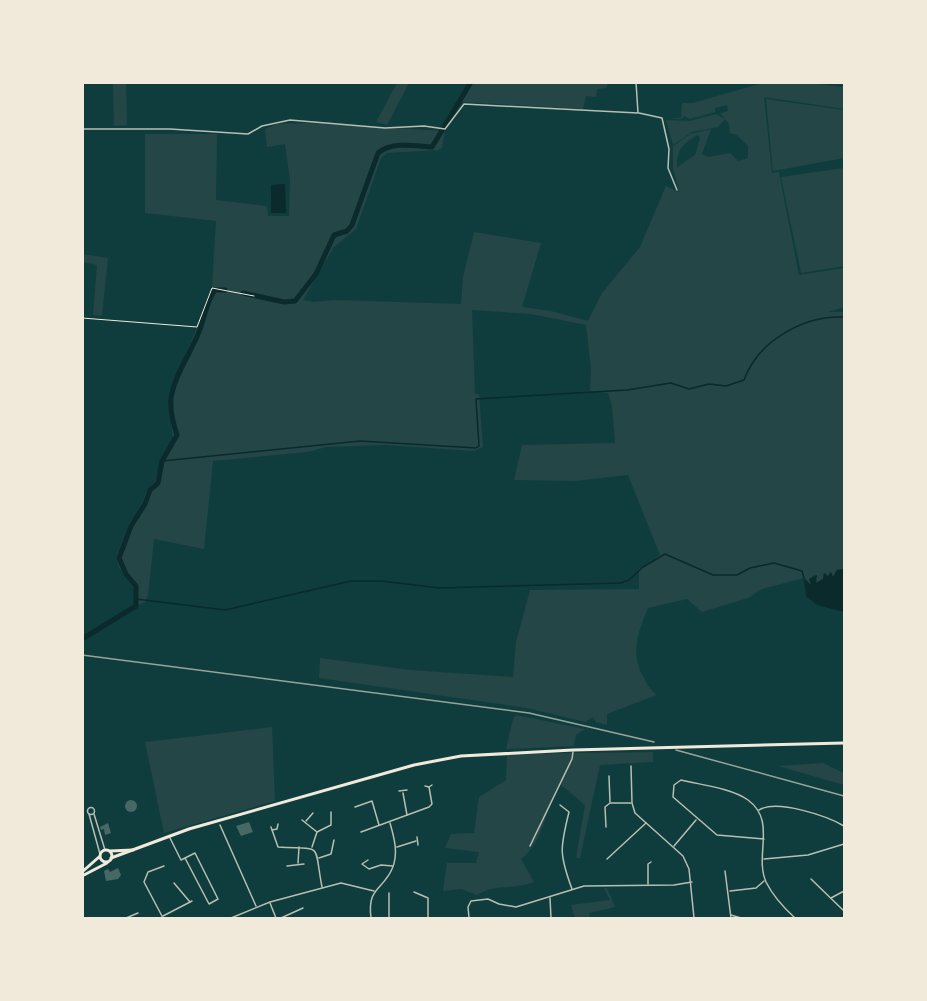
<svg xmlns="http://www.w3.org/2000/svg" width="927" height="1001" viewBox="0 0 927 1001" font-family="Quicksand,sans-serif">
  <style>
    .green { fill: #244646; fill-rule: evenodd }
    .water { fill: #0a2a2b }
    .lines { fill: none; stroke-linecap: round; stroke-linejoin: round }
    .stream { stroke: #0a2a2b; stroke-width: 1.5 }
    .river { stroke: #0a2a2b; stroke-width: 5 }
    .building { fill: #486865 }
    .path { stroke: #f1e9da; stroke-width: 1 }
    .minor { stroke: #b8beb3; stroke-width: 1.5 }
    .primary { stroke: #f1e9da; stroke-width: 3 }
    .rail { stroke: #97a49c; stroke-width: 1.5 }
  </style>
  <rect width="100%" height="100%" fill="#0f3d3e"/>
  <!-- green -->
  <g class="green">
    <path d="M113,83H126L127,125L114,126Z"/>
    <path d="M397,83H409L387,125L376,122Z"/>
    <path d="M473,83V82L608,83L606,88L597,89L596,97L586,96L583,109L461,102Z"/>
    <path d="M762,83H813L842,87L844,83V109L764,97L772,173L779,172L799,275L844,268V307L828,312H844V569L837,570L833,577L831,573L828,576L824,573L823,579L816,583V575L812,576L811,585L804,578L762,589L748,598L702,612L687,599L648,608C638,632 630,653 643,676C647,684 650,690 657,695L607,714V725L596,722L593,717L585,722L527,708L319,678L320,658L410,670L513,677L516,642L530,590L639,589V569L660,555L628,475L575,481L514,480L522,445L615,443L612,406L608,393L590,391L591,369L586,325L531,314L472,310L475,394H479L483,447L474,451L386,445L326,447L308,452L213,461L204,549L154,539L148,595L145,602L136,606L134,588L119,567L116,557L129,523L140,510L146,492L155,481L161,460L173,439L169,400L212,288L216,221L145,213V134H217L216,200L267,206L268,216H289L290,180L285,144L267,147L265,129L277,124L307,123L445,131L442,148L438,150L387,153L381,158L356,229L334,247L303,300L313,302L336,300L461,304L463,277L474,232L541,243L522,307L551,311L588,321L602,293L640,247L666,186L679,192L673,168V146L690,134L711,129L702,154L708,157L730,153L738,161L748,158V146L737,135L730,133L729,124L720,113L728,111L727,105L715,108V112L690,119L684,116L682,119L666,118H681L682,103H693ZM698,135L700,138L695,155L677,167C676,150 684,142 698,135Z"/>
    <path d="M766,99L844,110V158L773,171Z"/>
    <path d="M716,114L725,119L718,127L692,132L673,145L666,120L689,121Z"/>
    <path d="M844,168V266L801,273L781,177Z"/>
    <path d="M82,254L108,258L102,316L93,315L97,265L83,262Z"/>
    <path d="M516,715L585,729L576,735L574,746L506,749L513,719Z"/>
    <path d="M272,727L275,801L164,833L145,742Z"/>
    <path d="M653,752V762L600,765L580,858H576L585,805L560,784C545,807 545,841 521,859L534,882C513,890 493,884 477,895L461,889L443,891L447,863H476L479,852L445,848L451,834L474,833L479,797L506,780L507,754Z"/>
    <path d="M823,763L844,773V785L778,766Z"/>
    <path d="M604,888H607L615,907L589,913L590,918H575L571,905L610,900Z"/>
  </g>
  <!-- water -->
  <g class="water">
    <path d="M285,184L286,213H271V185Z"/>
    <path d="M844,569V612L817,605L806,596L804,578L811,585L809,579L817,575L816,583L823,579L824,573L828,576L831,572L833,577L837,570Z"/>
  </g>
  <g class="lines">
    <!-- stream -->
    <g class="stream">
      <path d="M162,461L360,441L476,448L479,446L476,399L627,390L671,383L689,389L709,384L726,386L744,380C758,341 804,315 844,317"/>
      <path d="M136,599L225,610L351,581H381L440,588L621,583L629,580L643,567L665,554L713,575H737L750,568L774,563L802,571L804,578"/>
    </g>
    <!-- river -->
    <g class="river">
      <path d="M243,293L284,302L295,301L316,274L334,235L347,231L352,225L378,153C393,141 415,146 432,147L471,82"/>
      <path d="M82,639L136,606V586L126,574L119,558L131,526L145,504L150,490L158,483L162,461L177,435C173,423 170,410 171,398C175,373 192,352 200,329C205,316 207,300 215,290H225"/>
    </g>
  </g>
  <!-- building -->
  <g class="building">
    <circle cx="131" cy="806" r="6"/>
    <path d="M249,822L253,832L241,836L236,826Z"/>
    <path d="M108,823L111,833L105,835L104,829L101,830L100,827Z"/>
    <path d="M118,868L121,875L118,879L106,881L104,871L108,869L110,872Z"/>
  </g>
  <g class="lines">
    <!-- path -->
    <path class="path" d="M82,318L197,327L212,288L254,296"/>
    <!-- minor -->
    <g class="minor">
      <path d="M639,113L662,118L669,149L668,168L677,190"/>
      <path d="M82,129H170L248,134L262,126L290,120L385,128L424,126L445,129L464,104L638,113L636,82"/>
      <path d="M631,766L632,803L635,813L683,856L689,869L694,918"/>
      <path d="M609,776L610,802"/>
      <path d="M425,786L429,787L432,785"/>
      <path d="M399,791L407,790"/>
      <path d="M403,793L407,815"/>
      <path d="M560,805L569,812C560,848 559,854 572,889"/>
      <path d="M355,807L372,801L379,825"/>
      <circle cx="91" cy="811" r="3.5"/>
      <path d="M759,810C777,799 827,816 844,826"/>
      <path d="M89,814L100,854"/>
      <path d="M94,814L105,850"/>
      <path d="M302,820L317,832"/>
      <path d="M306,821L313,813"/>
      <path d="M220,825L256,906"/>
      <path d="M271,827L278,847C325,850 313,841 322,887"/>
      <path d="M606,827L605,807L610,803H631"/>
      <path d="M272,830L277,829L278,824"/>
      <path d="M361,832L429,807L432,804L429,787"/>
      <path d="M169,836L181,860L185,858L209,904L218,899L195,853L185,858"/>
      <path d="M417,837L418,845"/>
      <path d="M764,839L717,835L673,797L674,785L681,780C701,785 731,788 748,800C777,821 754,855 766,882C773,896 784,908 795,918"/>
      <path d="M530,846L572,759L573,752"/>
      <path d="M674,846L696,820"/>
      <path d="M312,847L317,832L331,825V812"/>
      <path d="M397,847L416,841"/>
      <path d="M319,858L331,854L334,840"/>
      <path d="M607,859L646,823"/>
      <path d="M764,859L808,855L844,844"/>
      <path d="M368,860L362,864L369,869L381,865L393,866"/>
      <path d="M298,863L299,847"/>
      <path d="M287,866L304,864"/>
      <path d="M725,871L731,918"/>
      <path d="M811,879L844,911"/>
      <path d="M174,883L190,902"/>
      <path d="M648,884V864L651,862"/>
      <path d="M730,891L756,888L764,881"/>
      <path d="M414,892L428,898V918"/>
      <path d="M550,898L551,918"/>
      <path d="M831,898L844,891"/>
      <path d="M270,903L276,918"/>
      <path d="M731,915L741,918"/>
      <path d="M163,916L192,901"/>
      <path d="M126,918L138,913"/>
      <path d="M163,918L144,882L148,872L164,866"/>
      <path d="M231,918L270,902L341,883L374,891"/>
      <path d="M281,918L303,908"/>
      <path d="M371,918C367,887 383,890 392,869C399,854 394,837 390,823"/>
      <path d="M389,918V893"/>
      <path d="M469,918L468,907L471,901L488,899L499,904L516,907L584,886L674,885L692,882"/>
      <path d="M844,918V917"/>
    </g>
    <!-- primary -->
    <g class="primary">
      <circle cx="106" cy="856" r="6"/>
      <path d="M110,851L133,850"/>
      <path d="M111,858L189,829L414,765L461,756L573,750L844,743"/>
      <path d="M82,872L99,857"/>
      <path d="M82,876L107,863"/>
    </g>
    <!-- rail -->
    <g class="rail">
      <path d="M82,655L529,713L654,742"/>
      <path d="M676,750L844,796"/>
    </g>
  </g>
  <!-- border -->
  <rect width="927" height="1001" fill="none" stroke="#f1e9da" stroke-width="168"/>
</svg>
